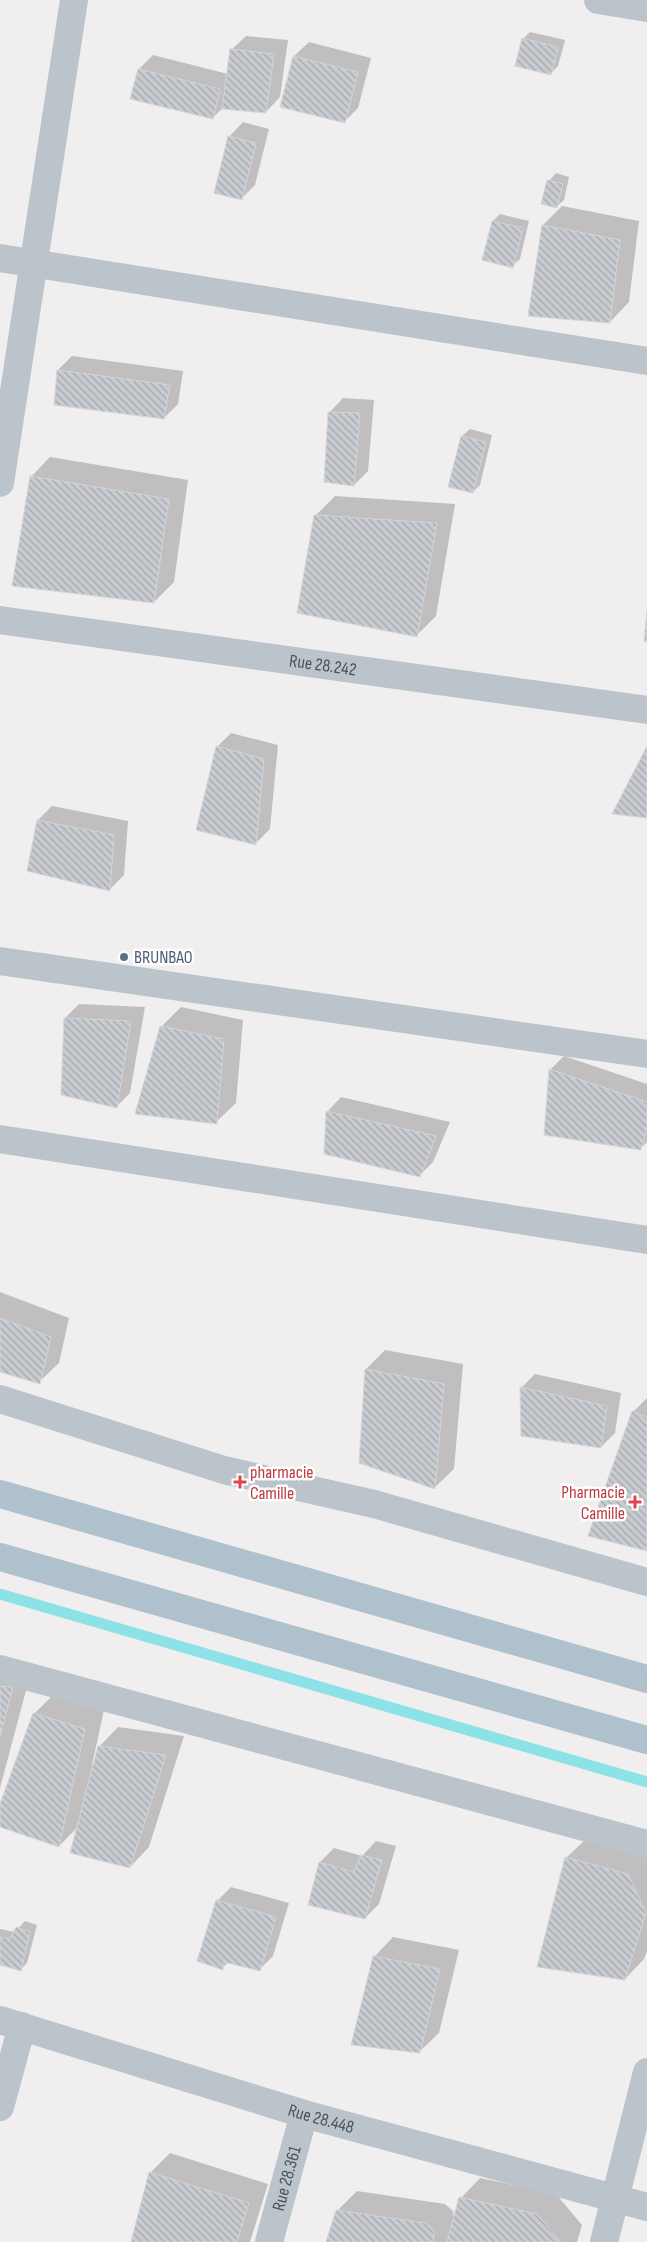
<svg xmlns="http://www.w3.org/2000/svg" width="647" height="2242" viewBox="0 0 647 2242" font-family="'Sofia Sans Condensed',sans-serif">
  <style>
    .shadow { fill: #0003 }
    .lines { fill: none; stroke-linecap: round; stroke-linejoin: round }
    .stream { stroke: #8de2e8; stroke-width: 11 }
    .building { fill: url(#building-back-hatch); stroke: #d2d5d9 }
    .minor { stroke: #bac4ca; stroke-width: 28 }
    .primary { stroke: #afc1cc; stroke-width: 28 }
    .service-dot { fill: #5c6f8a; stroke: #fff; stroke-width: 2 }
    .health-dot { fill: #e0444e; stroke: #fff; stroke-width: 2 }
    .labels { text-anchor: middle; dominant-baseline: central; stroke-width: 5; stroke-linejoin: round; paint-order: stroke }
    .street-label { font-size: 18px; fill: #47545a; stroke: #fff }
    .service-label { font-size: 18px; fill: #4e5e75; stroke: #fff; text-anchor: start }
    .health-label { font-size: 18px; fill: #be3a42; stroke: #fff; text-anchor: start }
  </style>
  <defs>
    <pattern id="building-back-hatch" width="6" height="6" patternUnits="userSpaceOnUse" patternTransform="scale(1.25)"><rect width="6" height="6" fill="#c8ccd0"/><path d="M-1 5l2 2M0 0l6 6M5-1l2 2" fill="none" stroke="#a4a8ac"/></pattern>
  </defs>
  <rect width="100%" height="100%" fill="#f0eeee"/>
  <!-- shadow -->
  <g class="shadow">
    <path d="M530,32L565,40L558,66L551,73L523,39Z"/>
    <path d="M246,36L288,40L280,97L266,112L223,108L212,118L139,69L153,55L228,74L231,50Z"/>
    <path d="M309,42L371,58L358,108L344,122L294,56Z"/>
    <path d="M243,122L269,129L255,185L241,199L229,137Z"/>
    <path d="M556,173L569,177L564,200L556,207L549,181Z"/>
    <path d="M562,206L639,221L629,302L610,322L543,225Z"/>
    <path d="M500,214L529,221L520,259L512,266L493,221Z"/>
    <path d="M72,356L183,371L178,404L164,418L58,370Z"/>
    <path d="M343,398L374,400L368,471L354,485L329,413Z"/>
    <path d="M470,429L492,435L480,485L473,492L450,486L462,436Z"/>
    <path d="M50,457L188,480L174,582L154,602L31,477Z"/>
    <path d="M335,496L455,504L436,616L416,636L315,516Z"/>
    <path d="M231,733L278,745L270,829L256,843L217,747Z"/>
    <path d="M52,806L128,821L124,875L110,889L29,870L38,820Z"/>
    <path d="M79,1004L145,1007L130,1093L116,1107L65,1018Z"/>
    <path d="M181,1007L243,1020L236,1103L216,1122L161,1027Z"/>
    <path d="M564,1056L647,1084V1142L640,1149L550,1070Z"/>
    <path d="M341,1097L450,1122L433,1162L419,1176L327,1112Z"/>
    <path d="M0,1292L69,1318L59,1363L39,1382L0,1371Z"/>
    <path d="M385,1350L463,1364L454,1469L434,1488L366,1369Z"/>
    <path d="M535,1374L621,1393L615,1433L601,1447L521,1388Z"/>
    <path d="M647,1398V1550L633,1412Z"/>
    <path d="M0,1664L32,1668L0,1788Z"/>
    <path d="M54,1694L104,1710L92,1765L94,1766L99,1747L118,1727L184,1736L149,1847L130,1867L78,1827L59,1846L0,1826V1807L34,1714Z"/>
    <path d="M586,1839L647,1855V1951L644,1959L625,1979L566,1858Z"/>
    <path d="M376,1841L396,1846L379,1904L365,1918L320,1862L334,1848L362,1856Z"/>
    <path d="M231,1887L289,1903L273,1956L259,1970L229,1962L222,1968L217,1901Z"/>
    <path d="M25,1921L37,1925L27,1963L20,1970L0,1964V1929L15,1932Z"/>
    <path d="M393,1937L459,1950L439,2033L419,2052L374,1957Z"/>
    <path d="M170,2153L268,2184L250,2242H132L150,2173Z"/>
    <path d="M480,2178L556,2194L582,2225L577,2242H328L337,2211L357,2191L445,2204L453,2211L454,2221L461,2198Z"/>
  </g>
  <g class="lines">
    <!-- stream -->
    <path class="stream" d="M0,1594L647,1782"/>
  </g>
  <!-- building -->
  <g class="building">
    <path d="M522,38L558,47L551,75L515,66Z"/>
    <path d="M230,49L274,54L266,113L222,109Z"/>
    <path d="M293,56L358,72L345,123L280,107Z"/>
    <path d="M138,69L220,89L213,119L130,99Z"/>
    <path d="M228,136L256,143L242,200L214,193Z"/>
    <path d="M547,180L563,184L557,208L541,204Z"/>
    <path d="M492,221L523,228L513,268L482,260Z"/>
    <path d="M542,225L620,240L610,323L528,316Z"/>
    <path d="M57,370L170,385L164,419L54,405Z"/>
    <path d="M328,412L360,413L354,486L324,482Z"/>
    <path d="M461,436L486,442L473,493L448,487Z"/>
    <path d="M30,476L169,499L154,603L12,586Z"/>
    <path d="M314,515L437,523L417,637L297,613Z"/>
    <path d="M647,611V642L644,641Z"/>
    <path d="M216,746L264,759L256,845L196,830Z"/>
    <path d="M647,746V818L612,814Z"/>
    <path d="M37,820L114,835L110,891L27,871Z"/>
    <path d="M64,1018L131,1021L117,1108L61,1095Z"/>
    <path d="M160,1026L224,1039L217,1124L135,1114Z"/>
    <path d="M549,1069L647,1102V1129L641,1150L544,1135Z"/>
    <path d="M326,1111L436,1136L420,1177L324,1154Z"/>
    <path d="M0,1318L51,1337L40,1384L0,1372Z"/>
    <path d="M365,1369L444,1384L435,1489L359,1463Z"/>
    <path d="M520,1387L607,1406L601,1448L521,1436Z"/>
    <path d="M632,1411L647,1417V1551L588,1536Z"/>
    <path d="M0,1686L13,1687L0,1737Z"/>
    <path d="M33,1713L85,1729L59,1847L0,1827V1804Z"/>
    <path d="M98,1746L166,1755L130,1868L70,1853Z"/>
    <path d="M361,1855L382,1860L365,1919L308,1905L319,1862L354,1872Z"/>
    <path d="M565,1857L628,1874L646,1913L625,1980L537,1967Z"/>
    <path d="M216,1900L276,1917L260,1971L224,1962L223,1970L197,1961Z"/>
    <path d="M16,1927L30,1932L21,1971L0,1965V1937L10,1939Z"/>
    <path d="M373,1956L440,1969L420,2053L351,2045Z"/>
    <path d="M149,2172L249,2203L237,2242H131Z"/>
    <path d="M459,2197L537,2214L561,2242H447Z"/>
    <path d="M336,2210L425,2223L434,2230L433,2242H326Z"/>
  </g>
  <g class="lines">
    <!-- minor -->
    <g class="minor">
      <path d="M598,0L647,8"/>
      <path d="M0,258L647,361"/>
      <path d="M0,483L74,0"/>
      <path id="s1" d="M0,620L647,710"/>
      <path d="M0,961L647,1054"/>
      <path d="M0,1139L647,1240"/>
      <path d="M0,1399L224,1470L374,1504L647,1582"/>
      <path d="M0,1669L647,1844"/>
      <path id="s2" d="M0,2020L304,2114L647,2207"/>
      <path d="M0,2107L22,2026"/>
      <path id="s3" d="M269,2242L304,2114"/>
      <path d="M604,2242L647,2072"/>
    </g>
    <!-- primary -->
    <g class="primary">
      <path d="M0,1494L647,1679"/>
      <path d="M0,1557L647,1740"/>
    </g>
  </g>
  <!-- markers -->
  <circle class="service-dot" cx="124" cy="957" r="5"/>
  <g class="health-dot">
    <path d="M237.5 1474.5h5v5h5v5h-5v5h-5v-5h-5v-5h5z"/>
    <path d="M632.5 1494.5h5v5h5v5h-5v5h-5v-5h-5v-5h5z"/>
  </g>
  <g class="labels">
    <!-- street labels -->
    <g class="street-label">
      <text stroke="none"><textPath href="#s1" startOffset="326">Rue 28.242</textPath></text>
      <text stroke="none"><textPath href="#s2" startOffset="336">Rue 28.448</textPath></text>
      <text stroke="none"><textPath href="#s3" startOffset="66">Rue 28.361</textPath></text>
    </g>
    <!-- service labels -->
    <g class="service-label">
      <text x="134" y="957">BRUNBAO</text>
    </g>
    <!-- health labels -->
    <g class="health-label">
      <text x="250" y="1472">pharmacie<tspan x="250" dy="21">Camille</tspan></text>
      <text x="625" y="1492" text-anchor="end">Pharmacie<tspan x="625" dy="21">Camille</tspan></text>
    </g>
  </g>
</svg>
